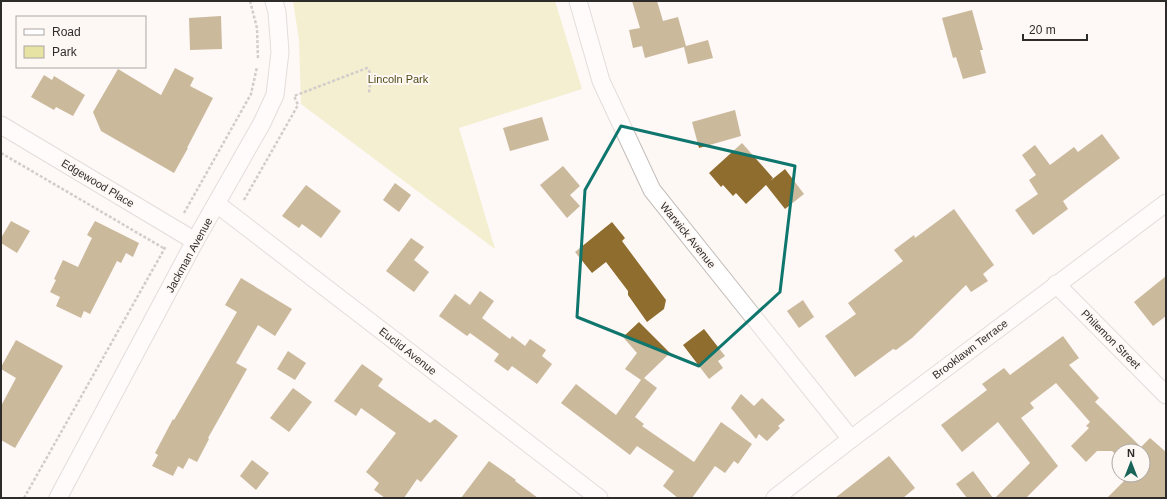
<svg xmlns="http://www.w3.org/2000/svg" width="1167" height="499" viewBox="0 0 1167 499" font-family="Arial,sans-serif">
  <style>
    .green { fill: #e7e4a3 }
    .building { fill: #8f6d2f }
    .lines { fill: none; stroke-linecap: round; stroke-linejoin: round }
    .street-casing { stroke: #c3bdba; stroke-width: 19 }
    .path { stroke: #9d9997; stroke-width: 2.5; stroke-dasharray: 3 2; stroke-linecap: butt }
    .street { stroke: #fff; stroke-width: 17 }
    .marked { fill: none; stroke: #0f766e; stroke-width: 3; stroke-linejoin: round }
    .labels { text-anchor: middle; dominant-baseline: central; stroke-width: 4; stroke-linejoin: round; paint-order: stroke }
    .park-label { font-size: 11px; fill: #4f4c17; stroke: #fef8f5 }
    .street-label { font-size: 11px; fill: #2e2c2b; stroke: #fef8f5 }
  </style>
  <rect width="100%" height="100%" fill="#fef8f5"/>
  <!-- green -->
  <path class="green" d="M293,1H555L582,89L459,128L495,249L301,104L299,40Z"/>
  <!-- building -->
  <g class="building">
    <path d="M632,1H657L663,21L678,17L686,46L708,40L713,58L688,64L684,47L645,58L642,46L633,48L629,30L640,28Z"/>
    <path d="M972,10L983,50H980L986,73L963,79L956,57L953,58L942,18Z"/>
    <path d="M221,16L222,49L190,50L189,18Z"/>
    <path d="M175,68L194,78L190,86L213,98L187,148H188L174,173L101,131L93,112L118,69L161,95Z"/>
    <path d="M44,75L52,80L54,76L85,95L73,116L56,107L54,110L31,97Z"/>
    <path d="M735,110L741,136L699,148L692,122Z"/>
    <path d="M542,117L549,140L510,151L503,128Z"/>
    <path d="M1102,134L1120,158L1063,201L1068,209L1033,235L1015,210L1038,194L1029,180L1036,175L1022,155L1035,145L1050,165L1074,147L1078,152Z"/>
    <path d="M742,143L773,178L770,181L785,169L804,194L785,209L766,185L746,204L736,193L733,196L723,185L721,187L709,173Z"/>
    <path d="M563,166L580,186L570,195L580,206L567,218L540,185Z"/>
    <path d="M395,183L411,195L399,212L383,200Z"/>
    <path d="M306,185L341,211L321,238L302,224L299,228L282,216Z"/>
    <path d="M954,209L994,265L983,274L988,281L971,292L966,285L912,338L896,350L893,349L855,377L825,336L856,314L848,303L903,261L894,250L914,235L915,238Z"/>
    <path d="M11,221L30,231L17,253L1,243V238Z"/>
    <path d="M95,221L139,243L133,257L126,253L121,263L117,261L90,314L84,311L81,318L56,306L60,297L50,292L56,280L54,279L63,260L78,267L92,238L87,235Z"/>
    <path d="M612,222L625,238L622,241L666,300L664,309L647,322L628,295V291L606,262L592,273L575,252Z"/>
    <path d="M411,238L424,247L414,260L429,272L414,292L386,271Z"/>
    <path d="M1166,276V316L1153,326L1134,302Z"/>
    <path d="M241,278L292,309L275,336L258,325L236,363L247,369L208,438L209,439L197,462L189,458L183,469L178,466L173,476L152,466L158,455L155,453L173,419L174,420L237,312L225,305Z"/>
    <path d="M480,291L494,301L482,318L510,339L512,336L525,346L530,339L546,350L542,356L552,364L537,384L512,366L508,371L494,361L499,354L470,333L467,336L439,316L455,294L470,305Z"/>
    <path d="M803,300L814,317L799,328L787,311Z"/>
    <path d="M639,322L670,353L644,378L657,388L635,417L644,424L642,426L694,462L721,422L752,444L738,464L734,461L725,473L715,466L692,498H678L663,486L674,471L637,446L630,455L561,403L576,384L616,415L641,380L625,369L637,353L623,337Z"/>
    <path d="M704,329L725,356L718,361L723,368L709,379L683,345Z"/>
    <path d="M1063,336L1079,358L1069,365L1099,398L1095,402L1141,447L1150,438L1166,452V498H1107L1130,475H1143V451H1119V457L1112,451H1097L1086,462L1071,446L1089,428L1086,426L1090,422L1056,383L1030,403L1034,408L1021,418L1058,466L1026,498H995L1030,463L998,422L962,452L941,425L987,390L982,384L1004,368L1010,375Z"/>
    <path d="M16,340L63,366L15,448L1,440V406L16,378L1,369V367Z"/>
    <path d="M288,351L306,363L295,380L277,369Z"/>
    <path d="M362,364L383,379L378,386L430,423L435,419L458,436L421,482L417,479L404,498H385L374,490L379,483L366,472L396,433L361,408L356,416L334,401Z"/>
    <path d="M293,388L312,402L289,432L270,418Z"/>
    <path d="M741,394L754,406L762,398L785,420L778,426L780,428L767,441L759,434L756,439L731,408Z"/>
    <path d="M889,456L915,488L903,498H835Z"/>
    <path d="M252,460L269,473L256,490L240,476Z"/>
    <path d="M489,461L516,480L515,481L538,498H461Z"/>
    <path d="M973,471L993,498H967L956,484Z"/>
  </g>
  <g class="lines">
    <defs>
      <g id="street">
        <path d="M578,1L601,81L652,190L851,439"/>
        <path d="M1,125L195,241"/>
        <path d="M217,204L599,498"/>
        <path d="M1056,284L1166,395"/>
        <path d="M58,498L195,241L262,123L275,95L280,52L277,12L274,1"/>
        <path d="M775,498L851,439L1166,203"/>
      </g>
    </defs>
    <!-- street casing -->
    <use href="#street" class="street-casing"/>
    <!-- path -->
    <g class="path">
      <path d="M250,1L257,28L258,60"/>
      <path d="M1,153L165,249"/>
      <path d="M244,200L298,105L294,96L367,68L371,74L369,93"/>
      <path d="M184,213L251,94L257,67"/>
      <path d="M24,498L166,246"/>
    </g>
    <!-- street -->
    <use href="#street" class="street"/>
  </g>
  <!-- marked area -->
  <path d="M0 0H1167V499H0ZM621,126L795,166L780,292L699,366L577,317L585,190Z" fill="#fef8f5" fill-opacity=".55" fill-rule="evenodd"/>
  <path class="marked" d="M621,126L795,166L780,292L699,366L577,317L585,190Z"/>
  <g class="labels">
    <!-- park labels -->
    <g class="park-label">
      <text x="398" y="79">Lincoln Park</text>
    </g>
    <!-- street labels -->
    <g class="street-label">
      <text transform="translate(98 183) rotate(31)">Edgewood Place</text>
      <text transform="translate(688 235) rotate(51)">Warwick Avenue</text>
      <text transform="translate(189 255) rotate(-61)">Jackman Avenue</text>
      <text transform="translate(1111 339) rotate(45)">Philemon Street</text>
      <text transform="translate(970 349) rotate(-37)">Brooklawn Terrace</text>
      <text transform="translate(408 351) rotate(38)">Euclid Avenue</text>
    </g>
  </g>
  <!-- border -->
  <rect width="1167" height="499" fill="none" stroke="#2e2c2b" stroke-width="4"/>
  <!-- legend -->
  <rect x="16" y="16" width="130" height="52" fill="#fef8f5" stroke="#aba6a4"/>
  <rect x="24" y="29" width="20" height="6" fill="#ffffff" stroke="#aba6a4"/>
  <text x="52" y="36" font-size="12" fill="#2e2c2b">Road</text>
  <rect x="24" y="46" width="20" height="12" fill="#e7e4a3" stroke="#aba6a4"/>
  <text x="52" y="56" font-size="12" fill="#2e2c2b">Park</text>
  <!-- north arrow -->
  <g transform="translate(1131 463)"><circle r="19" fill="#fef8f5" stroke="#aba6a4"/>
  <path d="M0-3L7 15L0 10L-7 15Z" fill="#196359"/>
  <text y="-6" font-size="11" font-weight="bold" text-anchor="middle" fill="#2e2c2b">N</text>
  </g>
  <!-- scale -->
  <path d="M1023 34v6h64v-6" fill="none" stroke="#2e2c2b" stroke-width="2"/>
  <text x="1029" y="34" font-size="12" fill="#2e2c2b" stroke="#fef8f5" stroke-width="3" paint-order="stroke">20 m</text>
</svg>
